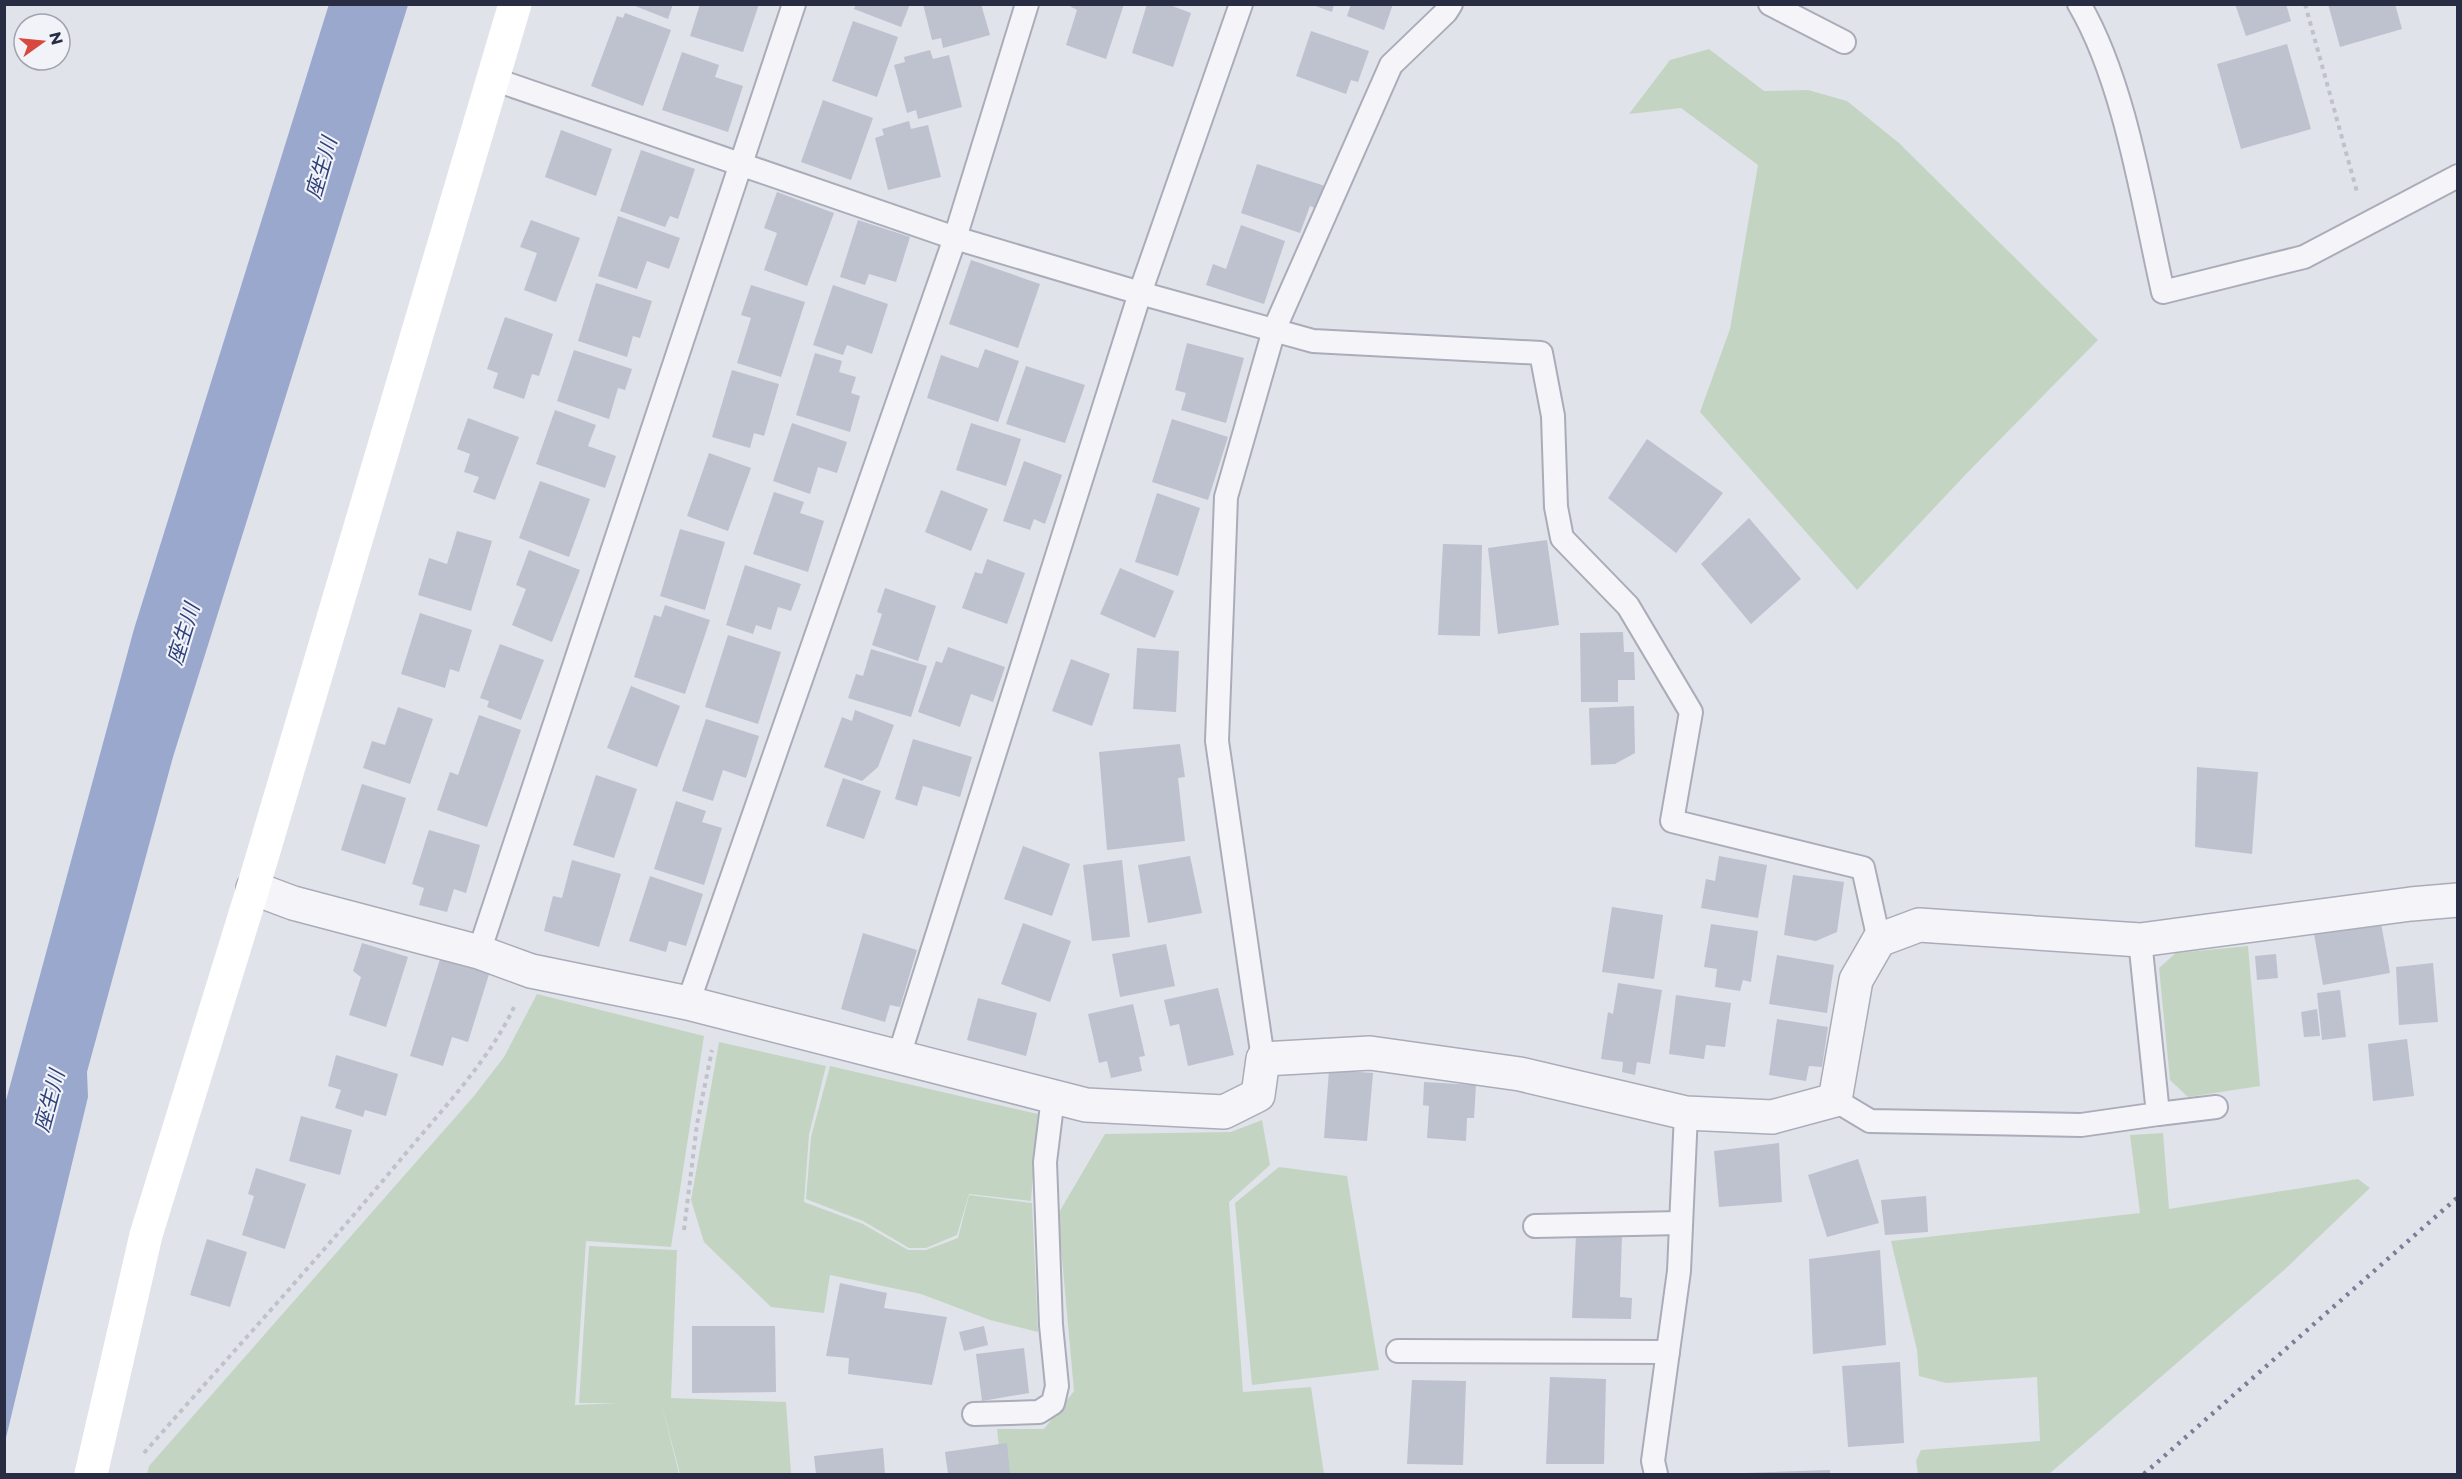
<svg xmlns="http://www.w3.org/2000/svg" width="2462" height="1479" viewBox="0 0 2462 1479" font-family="Montserrat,'Noto Sans JP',sans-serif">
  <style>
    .green { fill: #c3d5c2 }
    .water { fill: #9aa8cd }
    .building { fill: #bec1ce }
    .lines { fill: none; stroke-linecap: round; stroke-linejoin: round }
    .lane-casing { stroke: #aaacb9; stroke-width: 26 }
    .street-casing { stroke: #aaacb9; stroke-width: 36 }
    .path { stroke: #c0c1ca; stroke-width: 4; stroke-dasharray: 4.5 4.5; stroke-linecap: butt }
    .lane { stroke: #f5f5f9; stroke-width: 22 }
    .street { stroke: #f5f5f9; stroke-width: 33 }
    .secondary { stroke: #fff; stroke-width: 33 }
    .rail { stroke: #7a7e96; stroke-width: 4.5; stroke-dasharray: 3 6; stroke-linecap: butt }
    .labels { text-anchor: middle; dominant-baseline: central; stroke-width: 4.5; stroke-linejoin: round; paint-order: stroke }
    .water-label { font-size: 21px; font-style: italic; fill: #2f417b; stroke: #f1f3f8 }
  </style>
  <rect width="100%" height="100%" fill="#e1e3eb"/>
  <!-- green -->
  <g class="green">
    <path d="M1709,49L1764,91L1808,90L1847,101L1899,143L2098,340L1968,472L1857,590L1700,412L1730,329L1758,165L1681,108L1629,114L1670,60Z"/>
    <path d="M2248,946L2260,1086L2188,1097L2170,1080L2159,968L2176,953Z"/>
    <path d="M537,994L704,1036L671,1247L586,1241L575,1405L618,1403H579L589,1246L677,1250L671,1398L786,1402L791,1474H680L661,1402L679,1474H147L149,1466L474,1096L504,1057Z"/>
    <path d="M719,1042L826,1066L809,1135L804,1202L863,1224L908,1250H926L958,1238L969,1195L1032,1203L1038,1332L990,1320L921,1294L830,1275L824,1313L771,1307L704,1242L691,1200Z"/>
    <path d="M830,1066L1038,1114L1031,1201L969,1194L957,1235L926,1248H909L863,1221L806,1199L811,1137Z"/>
    <path d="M1262,1120L1270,1165L1229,1202L1243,1392L1311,1387L1324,1474H1002L997,1429H1044L1074,1391L1058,1214L1105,1134L1231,1132Z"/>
    <path d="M2163,1133L2169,1209L2358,1179L2370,1188L2283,1271L2049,1474H1918L1916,1461L1921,1450L2040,1441L2037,1377L1946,1383L1919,1376L1917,1350L1891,1241L2140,1213L2130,1135Z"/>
    <path d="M1279,1167L1347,1176L1379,1370L1252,1385L1235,1203Z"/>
  </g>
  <!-- water -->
  <path class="water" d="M329,4L408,5L173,757L87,1072L88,1097L5,1442V1104L134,629Z"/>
  <!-- building -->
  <g class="building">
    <path d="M630,4H673L668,19Z"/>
    <path d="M700,4H759L743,52L690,36Z"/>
    <path d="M856,4H910L901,27L854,9Z"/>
    <path d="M923,4H981L990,35L943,48L941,38L932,40Z"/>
    <path d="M1066,4H1124L1106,59L1066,45L1077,10Z"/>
    <path d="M1147,4H1167L1191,13L1173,67L1132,53Z"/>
    <path d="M1310,4H1334L1332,12Z"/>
    <path d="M1351,4H1393L1384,30L1347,16Z"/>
    <path d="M2235,4H2286L2291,21L2246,36Z"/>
    <path d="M2328,4H2395L2402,29L2340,47Z"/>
    <path d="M625,13L671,30L643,106L591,86L617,16L623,18Z"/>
    <path d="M853,21L898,37L877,97L832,81Z"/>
    <path d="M1311,31L1369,51L1358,82L1351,80L1346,94L1296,76Z"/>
    <path d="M2287,44L2311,129L2241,149L2217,64Z"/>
    <path d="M930,50L933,59L949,55L962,107L918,119L916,110L907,113L894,65L905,62L904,57Z"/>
    <path d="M682,52L719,65L715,77L743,86L728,132L662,110Z"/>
    <path d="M823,100L873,118L851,180L801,162Z"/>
    <path d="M909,121L911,129L928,125L941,177L888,190L875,138L884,135L882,129Z"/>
    <path d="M561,130L612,149L596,196L545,177Z"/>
    <path d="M641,150L695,169L678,219L670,216L665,227L620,211Z"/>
    <path d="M1257,164L1325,186L1317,209L1310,206L1300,233L1241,213Z"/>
    <path d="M777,192L834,213L807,286L764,270L777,233L764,228Z"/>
    <path d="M618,216L680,238L669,269L647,261L637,289L598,276Z"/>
    <path d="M531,220L580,238L556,302L524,290L537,253L520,247Z"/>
    <path d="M858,220L910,237L896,282L869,274L865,285L840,277Z"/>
    <path d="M1241,225L1285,241L1264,304L1206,285L1213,264L1226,269Z"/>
    <path d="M971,260L1040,284L1018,348L949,324Z"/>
    <path d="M596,283L652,301L640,338L633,336L627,357L578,341Z"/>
    <path d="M751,285L805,302L781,377L737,363L751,318L741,315Z"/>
    <path d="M833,285L888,304L872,354L847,345L843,355L813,345Z"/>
    <path d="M505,317L553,334L539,376L532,374L524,399L493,388L498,373L487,369Z"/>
    <path d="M1187,343L1244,358L1226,423L1181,410L1186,393L1175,390Z"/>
    <path d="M985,349L1019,361L998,422L927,398L941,355L978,368Z"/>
    <path d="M574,350L632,369L625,390L618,388L609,419L557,401Z"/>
    <path d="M815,353L842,361L839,372L856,377L851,393L860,396L850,432L796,415Z"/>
    <path d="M1026,366L1085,385L1065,443L1006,424Z"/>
    <path d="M732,370L779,384L764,436L754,433L750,448L712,437Z"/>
    <path d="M555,410L596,425L588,446L616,456L605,488L536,464Z"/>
    <path d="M468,418L519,437L495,500L473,492L479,477L464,472L470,454L457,449Z"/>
    <path d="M1172,419L1228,437L1208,500L1152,482Z"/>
    <path d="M792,423L847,442L837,473L818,467L810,494L773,481Z"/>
    <path d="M971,423L1021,439L1006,486L956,470Z"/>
    <path d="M1647,439L1723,493L1676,553L1608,498Z"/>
    <path d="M709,453L751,468L728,531L687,516Z"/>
    <path d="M1024,461L1062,475L1045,524L1034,519L1030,530L1003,521Z"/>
    <path d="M540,481L590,499L569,557L519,538Z"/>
    <path d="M941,490L988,509L971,551L925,532Z"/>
    <path d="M774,492L804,502L800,513L824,521L808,572L753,554Z"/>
    <path d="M1157,493L1200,508L1178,576L1135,562Z"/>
    <path d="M1749,518L1801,579L1751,624L1701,564Z"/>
    <path d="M680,529L725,542L705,610L660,596Z"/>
    <path d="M457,531L492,541L471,611L418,595L429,558L447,564Z"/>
    <path d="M1547,540L1559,625L1498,634L1488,548Z"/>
    <path d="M1443,544L1482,545L1480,636L1438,635Z"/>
    <path d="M529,550L580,570L552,642L512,625L526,589L516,585Z"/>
    <path d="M987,559L1025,573L1007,624L962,608L975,572L982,574Z"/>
    <path d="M745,565L801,584L791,611L778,607L771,630L756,625L753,634L726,625Z"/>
    <path d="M1120,568L1174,591L1155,638L1100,614Z"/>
    <path d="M885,588L936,606L918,661L872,645L882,614L877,612Z"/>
    <path d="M665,605L710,620L685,694L634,677L654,615L661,617Z"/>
    <path d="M420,613L472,630L459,672L450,669L445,688L401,674Z"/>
    <path d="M1623,632L1624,652H1634L1635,680H1618V702H1581L1580,633Z"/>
    <path d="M728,635L781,652L758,724L705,707Z"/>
    <path d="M500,644L544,660L521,720L487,707L489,701L480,698Z"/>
    <path d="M948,647L1005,667L993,702L971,694L960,727L918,712L936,661L942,663Z"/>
    <path d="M1137,648L1179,651L1176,712L1133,709Z"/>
    <path d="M871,649L927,666L911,717L848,698L856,674L863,676Z"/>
    <path d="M1071,659L1110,674L1092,726L1052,711Z"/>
    <path d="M631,686L680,706L657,767L607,748Z"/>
    <path d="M1634,706L1635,753L1615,764L1591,765L1589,708Z"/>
    <path d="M398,707L433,719L410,784L363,768L372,741L385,745Z"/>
    <path d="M855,710L894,725L878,767L862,781L824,767L842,717L852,721Z"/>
    <path d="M479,715L521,730L487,827L437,810L450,772L458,775Z"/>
    <path d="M706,719L759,736L746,778L723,770L713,801L682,791Z"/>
    <path d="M913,739L972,757L960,797L923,786L917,806L895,799Z"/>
    <path d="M1180,744L1185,777L1178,778L1185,841L1107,850L1099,752Z"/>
    <path d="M2197,767L2258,772L2252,854L2195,847Z"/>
    <path d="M596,775L637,789L614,858L573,845Z"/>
    <path d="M843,778L881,791L864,839L826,826Z"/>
    <path d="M362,784L406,798L385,864L341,850Z"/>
    <path d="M676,801L706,811L702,822L722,828L704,885L654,869Z"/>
    <path d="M429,830L480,845L466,893L454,889L447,912L419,905L424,888L412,884Z"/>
    <path d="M1023,846L1070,864L1052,916L1004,899Z"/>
    <path d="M1190,856L1202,913L1148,923L1138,865Z"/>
    <path d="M1719,856L1767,865L1758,918L1701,908L1706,879L1715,881Z"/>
    <path d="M572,860L621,874L599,947L544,931L553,896L562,898Z"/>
    <path d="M1122,860L1130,937L1092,941L1083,865Z"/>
    <path d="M1793,875L1844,882L1837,932L1816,941L1784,935Z"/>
    <path d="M650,876L703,894L686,946L669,941L666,952L629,941Z"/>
    <path d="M1612,907L1663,915L1654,979L1602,972Z"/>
    <path d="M1023,923L1071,941L1050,1002L1001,984Z"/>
    <path d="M2381,923L2390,973L2323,985L2314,934Z"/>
    <path d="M1711,924L1758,931L1751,982L1743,980L1740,991L1715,987L1717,969L1704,967Z"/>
    <path d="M863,933L917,950L900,1007L890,1005L885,1022L841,1009Z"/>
    <path d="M362,943L408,957L386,1027L349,1015L361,977L353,971Z"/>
    <path d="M1166,944L1175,986L1120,997L1112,954Z"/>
    <path d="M2276,954L2278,978L2257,980L2255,956Z"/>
    <path d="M1777,955L1834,965L1827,1013L1769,1004Z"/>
    <path d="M441,956L490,971L468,1042L452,1037L443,1066L410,1056Z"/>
    <path d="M2433,963L2438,1022L2399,1025L2396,967Z"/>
    <path d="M1618,983L1662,990L1650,1064L1637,1062L1635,1075L1622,1072L1623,1062L1601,1059L1608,1012L1613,1014Z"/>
    <path d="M1218,988L1234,1055L1188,1066L1179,1024L1170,1026L1164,1000Z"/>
    <path d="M2340,990L2346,1037L2322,1040L2317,993Z"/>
    <path d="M1676,995L1731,1003L1725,1047L1706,1045L1704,1059L1669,1054Z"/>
    <path d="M978,998L1037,1013L1026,1056L967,1040Z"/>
    <path d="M1133,1004L1145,1056L1139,1057L1142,1071L1111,1078L1107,1061L1099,1063L1088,1014Z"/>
    <path d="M2317,1009L2320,1036L2304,1037L2301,1012Z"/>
    <path d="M1777,1019L1828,1027L1822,1067L1809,1066L1806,1081L1769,1075Z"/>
    <path d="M2407,1039L2414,1096L2373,1101L2368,1044Z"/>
    <path d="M336,1055L398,1074L386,1116L365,1110L363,1117L335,1108L341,1090L328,1086Z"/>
    <path d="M1329,1070L1373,1073L1367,1141L1324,1138Z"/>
    <path d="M1424,1082L1476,1085L1474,1118H1467L1466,1141L1427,1138L1429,1106L1423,1105Z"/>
    <path d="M301,1116L352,1130L340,1175L289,1161Z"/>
    <path d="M1779,1143L1782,1202L1719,1207L1714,1151Z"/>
    <path d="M1858,1159L1879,1223L1827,1237L1808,1175Z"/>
    <path d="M256,1168L306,1184L285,1249L242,1235L254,1196L248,1194Z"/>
    <path d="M1926,1196L1928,1232L1885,1235L1881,1200Z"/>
    <path d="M1576,1235H1622L1620,1297L1632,1298L1631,1319L1572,1318Z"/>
    <path d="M207,1239L247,1252L230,1307L190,1295Z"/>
    <path d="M1880,1250L1886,1345L1813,1354L1809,1259Z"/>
    <path d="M840,1283L887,1293L884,1308L947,1317L932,1385L848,1374L849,1358L826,1356Z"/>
    <path d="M692,1326H775L776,1392L692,1393Z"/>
    <path d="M984,1326L988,1345L964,1351L959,1332Z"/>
    <path d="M1024,1348L1029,1393L982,1401L976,1354Z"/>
    <path d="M1900,1362L1904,1443L1848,1447L1842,1366Z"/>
    <path d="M1550,1377L1606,1379L1604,1464H1546Z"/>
    <path d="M1412,1380L1466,1381L1463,1465L1407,1464Z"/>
    <path d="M1007,1443L1010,1474H948L945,1452Z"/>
    <path d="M883,1448L885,1474H816L814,1456Z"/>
    <path d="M1830,1470V1474H1744V1473Z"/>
  </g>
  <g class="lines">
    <defs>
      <g id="lane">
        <path d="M1770,4L1844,42"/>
        <path d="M2079,4C2125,82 2143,204 2163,292L2304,257L2458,176"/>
        <path d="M493,79L955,238L1140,293L1313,341L1541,353L1553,416L1556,507L1562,538L1628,606L1691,712L1672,821L1863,868L1879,940"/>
        <path d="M479,952L794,4"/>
        <path d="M688,1003L955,238L1027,4"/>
        <path d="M898,1059L1140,293L1241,4"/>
        <path d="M1263,1059L1217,741L1226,497L1274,330L1391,65L1446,12L1451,4"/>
        <path d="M1835,1100L1870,1121L2081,1125L2158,1114L2140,940"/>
        <path d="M2158,1114L2216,1107"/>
        <path d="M1535,1226L1681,1223"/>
        <path d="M1398,1351L1668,1352"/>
        <path d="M974,1414L1039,1412L1053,1403L1057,1386L1051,1325L1045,1162L1053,1097"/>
        <path d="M1656,1474L1653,1461L1679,1271L1686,1113"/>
      </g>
      <path id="street" d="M253,888L293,903L479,952L531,971L688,1003L1086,1105L1224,1112L1258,1095L1263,1059L1370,1053L1520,1074L1686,1113L1772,1117L1835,1100L1856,980L1879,940L1919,925L2140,940L2411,904L2458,900"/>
    </defs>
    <!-- lane casing -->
    <use href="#lane" class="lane-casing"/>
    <!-- street casing -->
    <use href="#street" class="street-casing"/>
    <!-- path -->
    <g class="path">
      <path d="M2305,4L2357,192"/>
      <path d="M684,1230L697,1124L712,1050"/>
      <path d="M144,1453C230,1355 318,1259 401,1159C439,1113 489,1061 514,1007"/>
    </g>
    <!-- lane -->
    <use href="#lane" class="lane"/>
    <!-- street -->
    <use href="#street" class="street"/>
    <!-- secondary -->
    <path class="secondary" d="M91,1474L146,1235L253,888L515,4"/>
    <!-- rail -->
    <path class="rail" d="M2144,1474L2458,1197"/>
  </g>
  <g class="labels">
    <!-- water labels -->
    <g class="water-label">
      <text transform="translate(321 168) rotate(-74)">座生川</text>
      <text transform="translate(183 634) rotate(-73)">座生川</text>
      <text transform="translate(49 1101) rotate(-75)">座生川</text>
    </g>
  </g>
  <!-- border -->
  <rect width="2462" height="1479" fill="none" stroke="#282d44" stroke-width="12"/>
  <!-- north arrow -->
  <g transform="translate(42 42) rotate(75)"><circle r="28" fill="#f1f3f8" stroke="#a1a4b0" stroke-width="1.5"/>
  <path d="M0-4.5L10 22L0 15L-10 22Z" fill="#d7493f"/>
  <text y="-9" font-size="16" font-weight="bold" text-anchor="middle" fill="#282d44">N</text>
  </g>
</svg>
